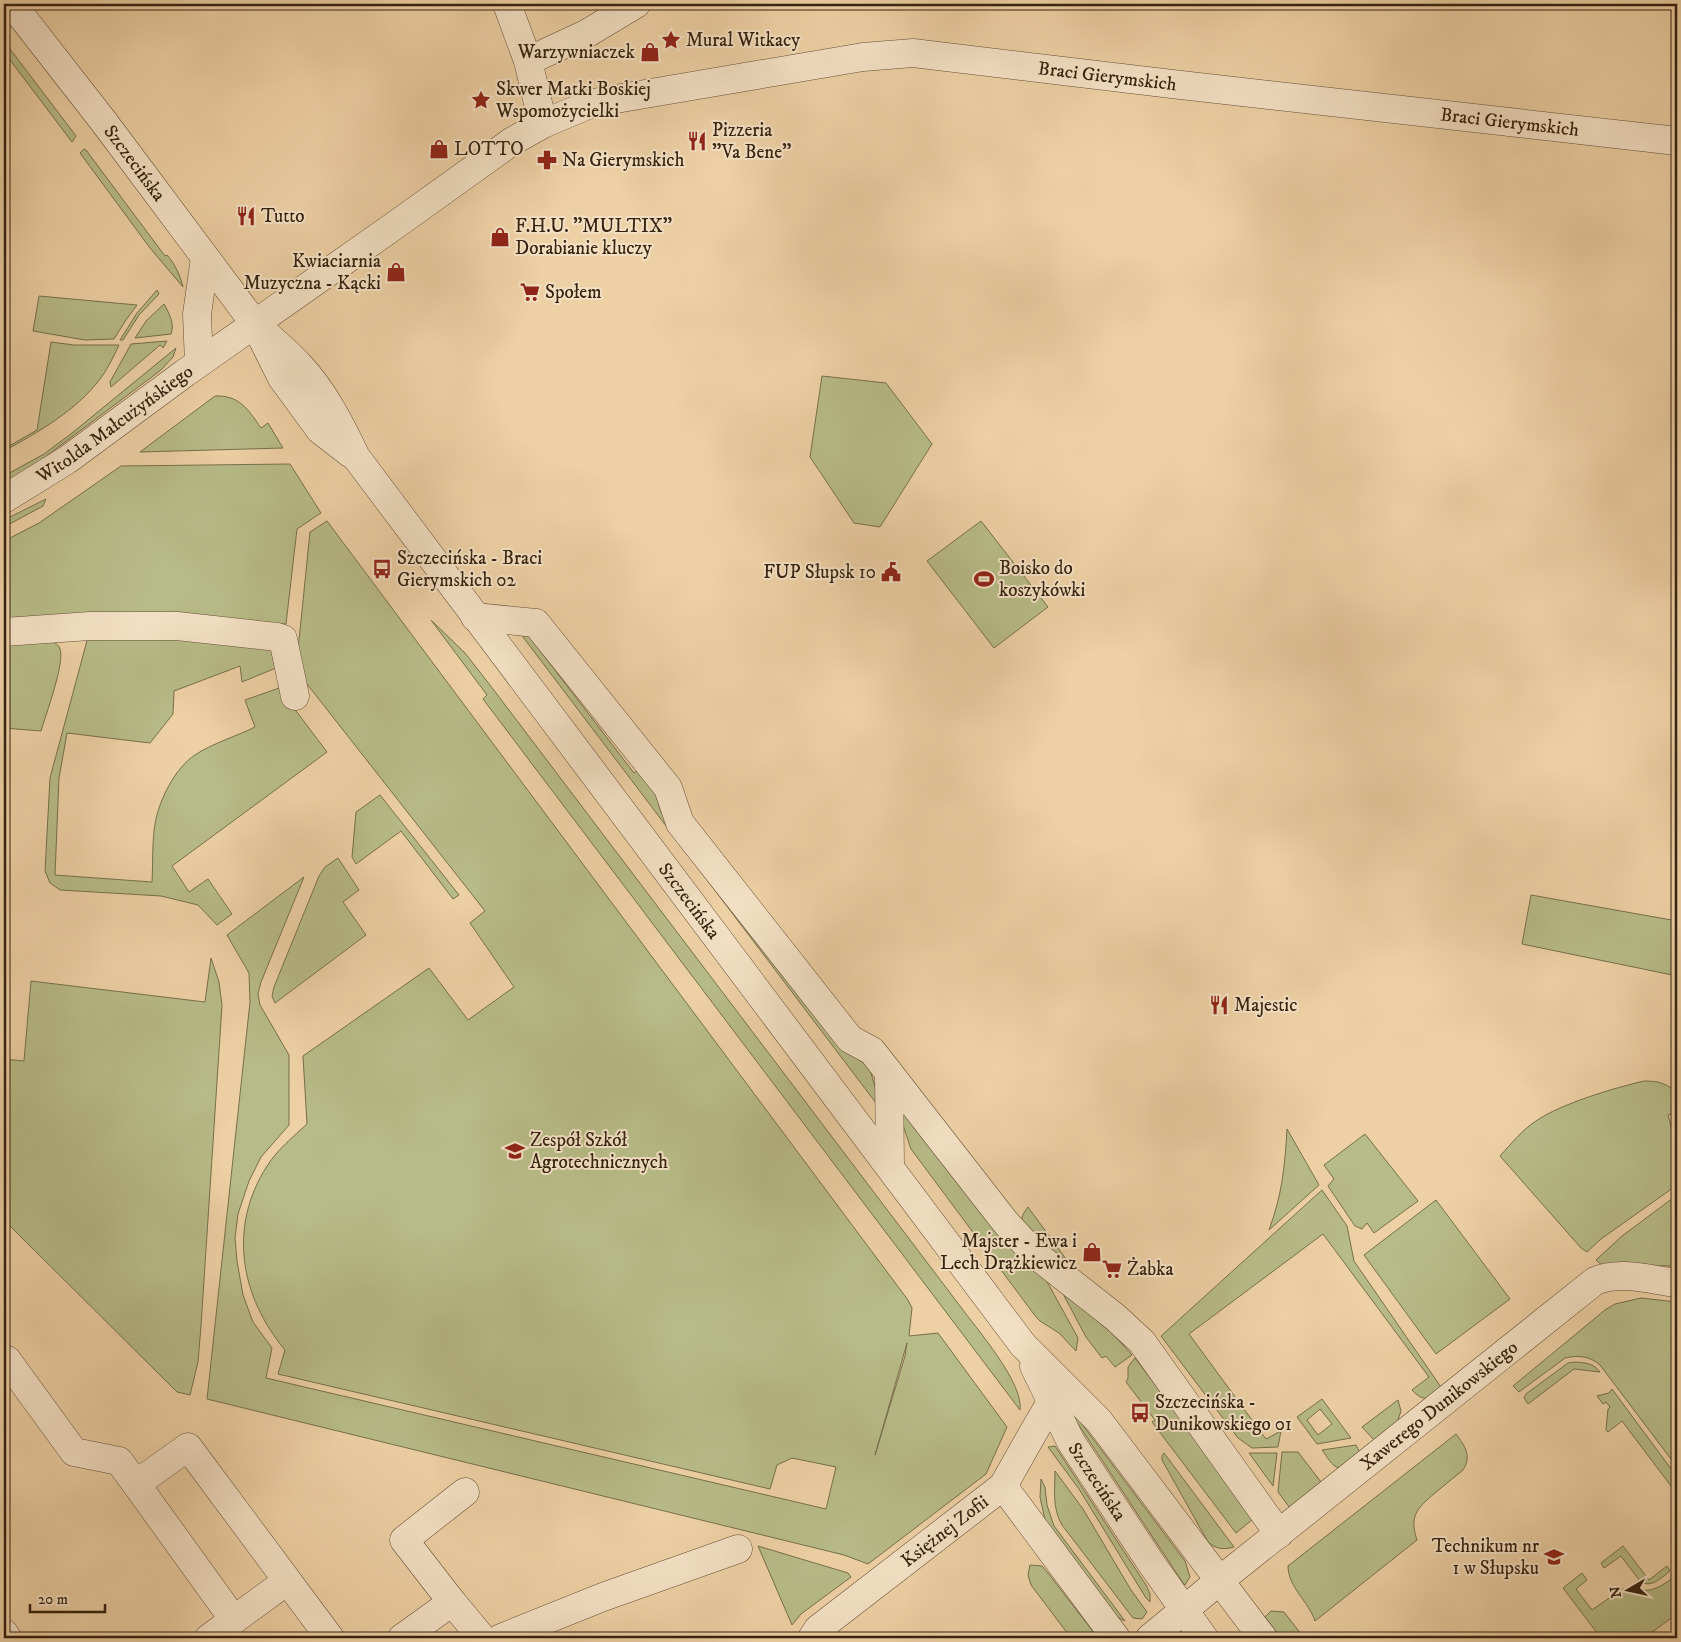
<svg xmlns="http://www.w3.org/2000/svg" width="1681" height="1642" viewBox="0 0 1681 1642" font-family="'IM FELL DW Pica',serif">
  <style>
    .green { fill: #b7bb87; stroke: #776f4c; fill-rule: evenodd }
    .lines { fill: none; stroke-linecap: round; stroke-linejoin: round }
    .minor-casing { stroke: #644e35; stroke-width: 29 }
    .minor { stroke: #f3e0c4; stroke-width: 28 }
    .labels { text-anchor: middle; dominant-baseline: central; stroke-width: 4; stroke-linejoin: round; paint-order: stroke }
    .poi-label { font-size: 19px; fill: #372310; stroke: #f3e0c4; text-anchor: start }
    .street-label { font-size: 19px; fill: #372310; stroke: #f3e0c4 }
  </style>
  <rect width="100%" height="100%" fill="#edd0a4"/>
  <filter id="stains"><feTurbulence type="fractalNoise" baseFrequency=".004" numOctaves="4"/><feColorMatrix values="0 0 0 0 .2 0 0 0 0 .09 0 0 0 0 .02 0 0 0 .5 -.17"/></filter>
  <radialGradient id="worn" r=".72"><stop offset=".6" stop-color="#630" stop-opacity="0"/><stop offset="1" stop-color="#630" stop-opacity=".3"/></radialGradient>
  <!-- green -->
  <g class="green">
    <path d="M4,41L76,136L72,142L4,52Z"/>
    <path d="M84,149L86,150L165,256L167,255C175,264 180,275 183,287L150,248L80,153Z"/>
    <path d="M157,290L159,294L139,315L123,340H120L137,313Z"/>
    <path d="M39,296L137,305L126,320L114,339L85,340L33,331Z"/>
    <path d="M164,304C169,313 175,324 171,334L135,338L146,321Z"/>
    <path d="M167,341L163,348L160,345L111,387L110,382L131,344Z"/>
    <path d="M51,342L74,345H119C113,357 108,369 100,379C77,410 37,433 4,451V449L37,430Z"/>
    <path d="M176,348L173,357L161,370L33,466L4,483V476L44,454L72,433Z"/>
    <path d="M822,376L886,383L932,444L880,527L854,523L810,457Z"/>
    <path d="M215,396C239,395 248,409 261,428L268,423L283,448L140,452Z"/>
    <path d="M290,464L321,513L297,529L286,624L171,616L4,622V541L39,523L121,466Z"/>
    <path d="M46,499L43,506L4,527V520Z"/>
    <path d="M327,521L908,1300L912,1308L909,1336L938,1333L1007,1427L986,1474L868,1564L844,1555L207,1399L250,1002L249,973L227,935L304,877L261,982L258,994L260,1005L289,1055V1125L261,1157L249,1181L238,1214L235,1238L237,1261L243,1295L253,1322L272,1348L266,1378L826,1509L836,1467L792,1458L777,1465L770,1489L278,1374L285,1350C240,1296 228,1227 267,1166C278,1149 293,1137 307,1124L303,1056L429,968L468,1020L514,987L470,923L485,911L296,670L310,532ZM907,1343L905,1356L875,1455Z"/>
    <path d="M981,521L1048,607L994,648L927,561Z"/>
    <path d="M431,620L465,653L493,689L960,1306C976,1328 1024,1383 1020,1410L483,699L487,695Z"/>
    <path d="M520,633L528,635L634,773L641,768L655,792L661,812L837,1042L849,1054L864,1063L870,1070L881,1106L879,1107Z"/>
    <path d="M172,636L278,645L281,666L242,682L240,666L174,691L173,714L150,743L67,733L59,778L55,875L152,882C153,863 152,843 155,824C159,800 175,768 195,755C211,744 237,736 255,727L245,700L285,686L287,699L327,752L172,866L189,892L208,879L232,914L217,925L198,905L161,896L60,890L50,883L45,871L50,778L88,637Z"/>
    <path d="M47,640C53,642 58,643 60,649C65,663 46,714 41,731L4,728V644Z"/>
    <path d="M380,795L459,895L453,899L401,831L356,864L352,857L356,812Z"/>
    <path d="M338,858L359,890L343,902L366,935L275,1003L272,996L274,987L319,876L325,867Z"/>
    <path d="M1531,895L1677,921V976L1522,944Z"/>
    <path d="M211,958L219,982L222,1005L201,1326L198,1362L190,1395L177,1392L4,1220V1059L24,1061L31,981L205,1002Z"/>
    <path d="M1644,1081C1658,1081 1668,1083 1677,1094V1113L1668,1115L1677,1148V1185L1601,1239L1587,1252L1581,1248L1500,1156C1511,1144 1522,1130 1536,1121C1560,1104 1614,1088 1644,1081Z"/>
    <path d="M899,1103L993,1228L1023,1260L1045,1278L1078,1338L1076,1351L1059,1333L1040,1321L1036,1317L911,1149L896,1105Z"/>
    <path d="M1287,1129L1319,1185L1269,1230C1282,1195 1285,1166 1287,1129Z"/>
    <path d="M1365,1134L1418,1201L1374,1233L1367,1223L1362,1229L1355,1226L1328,1186L1334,1179L1324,1165Z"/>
    <path d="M1322,1190L1347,1226L1354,1261L1443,1390C1430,1399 1424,1403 1412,1390L1429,1377L1323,1234L1189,1334L1266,1439L1281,1431L1278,1447L1252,1448L1238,1438L1161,1336Z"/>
    <path d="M1677,1195V1266L1602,1265L1596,1260L1622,1236Z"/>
    <path d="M1436,1200L1510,1299L1436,1354L1364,1255Z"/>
    <path d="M1028,1207L1066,1259L1064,1261C1054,1253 1024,1234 1022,1221C1021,1216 1025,1211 1028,1207Z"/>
    <path d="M1061,1290L1112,1333L1132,1355L1115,1367L1106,1356L1102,1358L1086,1337Z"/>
    <path d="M1641,1298L1677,1302V1467L1600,1365C1590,1356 1578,1355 1565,1358L1519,1392L1513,1386L1605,1310L1615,1304Z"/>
    <path d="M1135,1358L1248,1509L1253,1519L1236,1533L1152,1422L1155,1420L1126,1382L1128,1378V1367Z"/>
    <path d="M1576,1362C1586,1363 1593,1363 1600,1372L1574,1369L1528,1404L1524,1398L1526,1394L1568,1363Z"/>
    <path d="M1612,1389L1677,1477V1494L1622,1421L1608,1432L1606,1430L1608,1409L1610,1407L1606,1402L1603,1404L1597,1396L1609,1393Z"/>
    <path d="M1322,1399L1351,1438L1317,1444L1297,1417ZM1320,1409L1332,1424L1318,1435L1307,1420Z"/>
    <path d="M1398,1400L1401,1411L1396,1426L1374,1440L1362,1427Z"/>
    <path d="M1066,1403L1185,1561L1190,1577L1185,1585L1183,1583L1065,1404Z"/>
    <path d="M1456,1434C1465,1446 1472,1456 1463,1470C1454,1478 1444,1485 1435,1493C1417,1508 1409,1516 1417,1540L1315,1621C1309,1602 1288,1587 1288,1566Z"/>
    <path d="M1356,1445L1360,1453L1339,1468C1331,1466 1327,1456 1322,1450Z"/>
    <path d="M1055,1446L1146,1585L1150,1594V1602L1146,1598L1079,1489L1048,1447Z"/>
    <path d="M1282,1452H1298L1321,1482L1290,1508L1278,1492Z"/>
    <path d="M1164,1453L1234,1547C1223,1550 1216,1549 1208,1542L1162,1460V1456Z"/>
    <path d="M1249,1453H1277L1273,1486Z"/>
    <path d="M1055,1471L1083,1509L1131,1590L1147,1612L1142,1619L1133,1618L1062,1525C1052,1508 1055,1490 1055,1471Z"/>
    <path d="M1041,1479L1045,1487L1047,1505L1054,1526L1125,1621L1117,1617L1045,1520L1040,1497Z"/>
    <path d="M758,1546L848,1573L851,1577L801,1614L792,1625Z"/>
    <path d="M1623,1546L1649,1580L1667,1566L1670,1571C1661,1578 1651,1589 1640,1581L1621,1556L1604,1568L1601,1563Z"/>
    <path d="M1030,1565L1042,1566L1048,1573L1098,1638H1071L1031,1585L1028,1575Z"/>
    <path d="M1582,1573L1587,1580L1576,1589L1592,1610L1622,1589C1650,1592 1654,1592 1677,1575V1614L1644,1638H1601L1563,1588Z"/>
    <path d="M1271,1611L1284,1612L1301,1634L1295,1638H1281L1265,1617Z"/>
  </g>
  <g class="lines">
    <defs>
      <g id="minor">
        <path id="s1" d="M12,4L104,122L255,324L282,378L320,430L351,454"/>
        <path d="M507,4L528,61L543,124"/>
        <path d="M528,61L586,34L636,4"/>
        <path id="s2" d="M255,324C270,338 286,351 300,366C324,392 341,425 356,457L1023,1345L1099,1421L1263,1638"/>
        <path d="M199,363L197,314L205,258"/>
        <path id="s3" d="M4,499L67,460L185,373L401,221L511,142L543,124L590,104L604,101L863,57L913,53L1172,84L1677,141"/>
        <path d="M475,617L536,623L668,788L680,823L850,1039L872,1051L1006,1223L1036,1255L1115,1317L1142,1342L1279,1534"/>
        <path d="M4,632L90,626H177L277,637L283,639L295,696"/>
        <path d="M889,1073L890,1167"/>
        <path d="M4,1363L7,1360L74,1452L119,1461L136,1484L188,1447L330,1638"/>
        <path id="s4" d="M1034,1366L1071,1442L1151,1563L1204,1638"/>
        <path d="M136,1484L234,1620"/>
        <path d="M1003,1486L1116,1638"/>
        <path d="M452,1602L404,1540L465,1492"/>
        <path d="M4,1633L7,1638"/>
        <path d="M209,1638L287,1581"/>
        <path d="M402,1638L452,1602L482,1638"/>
        <path d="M501,1638L603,1597L738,1549"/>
        <path id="s5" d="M812,1638L818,1629L1003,1486L1033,1433L1051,1402"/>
        <path id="s6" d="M1150,1638L1219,1581L1595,1281C1620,1270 1651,1280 1677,1283"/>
      </g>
    </defs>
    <!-- minor casing -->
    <use href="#minor" class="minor-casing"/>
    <!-- minor -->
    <use href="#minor" class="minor"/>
  </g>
  <!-- icons -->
  <defs>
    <symbol id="sight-bare" viewBox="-9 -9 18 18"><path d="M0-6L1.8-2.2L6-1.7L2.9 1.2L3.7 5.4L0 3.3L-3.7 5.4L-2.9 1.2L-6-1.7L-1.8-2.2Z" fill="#8f2418" stroke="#f3e0c4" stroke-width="2.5" paint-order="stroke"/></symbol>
    <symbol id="shop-bare" viewBox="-9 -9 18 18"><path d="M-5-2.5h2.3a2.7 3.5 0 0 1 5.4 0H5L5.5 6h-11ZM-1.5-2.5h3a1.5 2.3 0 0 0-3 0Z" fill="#8f2418" stroke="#f3e0c4" stroke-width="2.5" paint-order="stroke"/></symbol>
    <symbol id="restaurant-bare" viewBox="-9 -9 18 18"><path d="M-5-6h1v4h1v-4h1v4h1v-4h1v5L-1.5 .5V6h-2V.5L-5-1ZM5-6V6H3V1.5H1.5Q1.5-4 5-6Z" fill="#8f2418" stroke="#f3e0c4" stroke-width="2.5" paint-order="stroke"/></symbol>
    <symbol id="pharmacy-bare" viewBox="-9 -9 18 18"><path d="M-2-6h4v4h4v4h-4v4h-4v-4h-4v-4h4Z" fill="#8f2418" stroke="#f3e0c4" stroke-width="2.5" paint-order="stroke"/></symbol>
    <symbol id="supermarket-bare" viewBox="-9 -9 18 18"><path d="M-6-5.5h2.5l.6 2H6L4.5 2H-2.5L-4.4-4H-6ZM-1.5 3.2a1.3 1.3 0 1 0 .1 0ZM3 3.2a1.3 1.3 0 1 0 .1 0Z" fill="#8f2418" stroke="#f3e0c4" stroke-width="2.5" paint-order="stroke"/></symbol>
    <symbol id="bus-bare" viewBox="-9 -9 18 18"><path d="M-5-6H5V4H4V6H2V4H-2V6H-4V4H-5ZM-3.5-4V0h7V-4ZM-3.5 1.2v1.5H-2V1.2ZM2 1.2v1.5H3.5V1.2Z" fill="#8f2418" stroke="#f3e0c4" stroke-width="2.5" paint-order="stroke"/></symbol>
    <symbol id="civic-bare" viewBox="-9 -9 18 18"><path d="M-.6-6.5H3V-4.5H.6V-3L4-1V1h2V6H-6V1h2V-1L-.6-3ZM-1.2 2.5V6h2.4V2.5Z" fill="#8f2418" stroke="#f3e0c4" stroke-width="2.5" paint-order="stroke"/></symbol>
    <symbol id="stadium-bare" viewBox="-9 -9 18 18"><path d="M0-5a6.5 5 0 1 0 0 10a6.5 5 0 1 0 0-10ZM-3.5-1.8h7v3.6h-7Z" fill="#8f2418" stroke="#f3e0c4" stroke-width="2.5" paint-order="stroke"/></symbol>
    <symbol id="school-bare" viewBox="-9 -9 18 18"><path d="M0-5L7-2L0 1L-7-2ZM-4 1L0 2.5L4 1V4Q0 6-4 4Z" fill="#8f2418" stroke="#f3e0c4" stroke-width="2.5" paint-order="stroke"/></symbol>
  </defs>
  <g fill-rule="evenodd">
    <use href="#sight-bare" x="657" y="26" width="28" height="28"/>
    <use href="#shop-bare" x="636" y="38" width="28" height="28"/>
    <use href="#sight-bare" x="467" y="86" width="28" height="28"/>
    <use href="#restaurant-bare" x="683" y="127" width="28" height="28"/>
    <use href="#shop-bare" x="425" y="135" width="28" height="28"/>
    <use href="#pharmacy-bare" x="533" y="146" width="28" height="28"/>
    <use href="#restaurant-bare" x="232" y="202" width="28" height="28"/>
    <use href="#shop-bare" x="486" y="223" width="28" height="28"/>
    <use href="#shop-bare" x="382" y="258" width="28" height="28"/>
    <use href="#supermarket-bare" x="516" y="278" width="28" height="28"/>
    <use href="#bus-bare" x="368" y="555" width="28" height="28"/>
    <use href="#civic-bare" x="877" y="558" width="28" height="28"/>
    <use href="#stadium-bare" x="970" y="565" width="28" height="28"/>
    <use href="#restaurant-bare" x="1205" y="991" width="28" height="28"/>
    <use href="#school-bare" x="501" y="1137" width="28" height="28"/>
    <use href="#shop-bare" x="1078" y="1238" width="28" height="28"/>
    <use href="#supermarket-bare" x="1098" y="1255" width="28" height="28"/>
    <use href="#bus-bare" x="1126" y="1399" width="28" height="28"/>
    <use href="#school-bare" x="1540" y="1543" width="28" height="28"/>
  </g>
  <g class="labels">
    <!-- poi labels -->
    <g class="poi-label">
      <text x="686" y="40">Mural Witkacy</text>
      <text x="635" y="52" text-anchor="end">Warzywniaczek</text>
      <text x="496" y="89">Skwer Matki Boskiej<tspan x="496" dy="22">Wspomożycielki</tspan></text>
      <text x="712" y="130">Pizzeria<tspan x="712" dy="22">"Va Bene"</tspan></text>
      <text x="454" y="149">LOTTO</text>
      <text x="562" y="160">Na Gierymskich</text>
      <text x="261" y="216">Tutto</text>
      <text x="515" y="226">F.H.U. "MULTIX"<tspan x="515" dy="22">Dorabianie kluczy</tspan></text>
      <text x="381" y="261" text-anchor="end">Kwiaciarnia<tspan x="381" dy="22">Muzyczna - Kącki</tspan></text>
      <text x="545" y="292">Społem</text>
      <text x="397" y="558">Szczecińska - Braci<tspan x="397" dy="22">Gierymskich 02</tspan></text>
      <text x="999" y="568">Boisko do<tspan x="999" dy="22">koszykówki</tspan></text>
      <text x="876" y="572" text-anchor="end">FUP Słupsk 10</text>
      <text x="1234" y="1005">Majestic</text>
      <text x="530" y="1140">Zespół Szkół<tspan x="530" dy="22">Agrotechnicznych</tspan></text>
      <text x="1077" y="1241" text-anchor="end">Majster - Ewa i<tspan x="1077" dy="22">Lech Drążkiewicz</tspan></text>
      <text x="1127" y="1269">Żabka</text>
      <text x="1155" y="1402">Szczecińska -<tspan x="1155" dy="22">Dunikowskiego 01</tspan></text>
      <text x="1539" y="1546" text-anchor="end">Technikum nr<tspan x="1539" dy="22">1 w Słupsku</tspan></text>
    </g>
    <!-- street labels -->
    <g class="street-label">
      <text stroke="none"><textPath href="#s3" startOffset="1231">Braci Gierymskich</textPath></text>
      <text stroke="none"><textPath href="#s3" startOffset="1636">Braci Gierymskich</textPath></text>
      <text stroke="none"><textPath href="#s1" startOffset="201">Szczecińska</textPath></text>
      <text stroke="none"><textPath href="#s3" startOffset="134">Witolda Małcużyńskiego</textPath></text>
      <text stroke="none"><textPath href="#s2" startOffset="724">Szczecińska</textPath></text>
      <text stroke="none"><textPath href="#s6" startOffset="371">Xawerego Dunikowskiego</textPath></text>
      <text stroke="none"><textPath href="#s4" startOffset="132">Szczecińska</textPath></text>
      <text stroke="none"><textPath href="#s5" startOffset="171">Księżnej Zofii</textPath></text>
    </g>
  </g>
  <!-- margin -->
  <rect width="1681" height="1642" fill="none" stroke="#edd0a4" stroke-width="20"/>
  <rect x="5" y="5" width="1671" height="1632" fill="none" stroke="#372310" stroke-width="2.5"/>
  <rect x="10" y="10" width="1661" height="1622" fill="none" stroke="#372310"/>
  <!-- north arrow -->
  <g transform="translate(1628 1590) rotate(261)" stroke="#f3e0c4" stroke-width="4" paint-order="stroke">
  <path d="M0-4L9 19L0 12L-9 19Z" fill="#372310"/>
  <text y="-8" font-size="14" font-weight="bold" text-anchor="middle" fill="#372310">N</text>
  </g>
  <!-- scale -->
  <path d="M30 1604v8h75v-8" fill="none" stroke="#372310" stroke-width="2.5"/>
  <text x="38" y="1604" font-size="15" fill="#372310" stroke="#f3e0c4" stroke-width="4" paint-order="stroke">20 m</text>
  <rect width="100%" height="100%" filter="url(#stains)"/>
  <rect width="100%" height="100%" fill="url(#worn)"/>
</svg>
